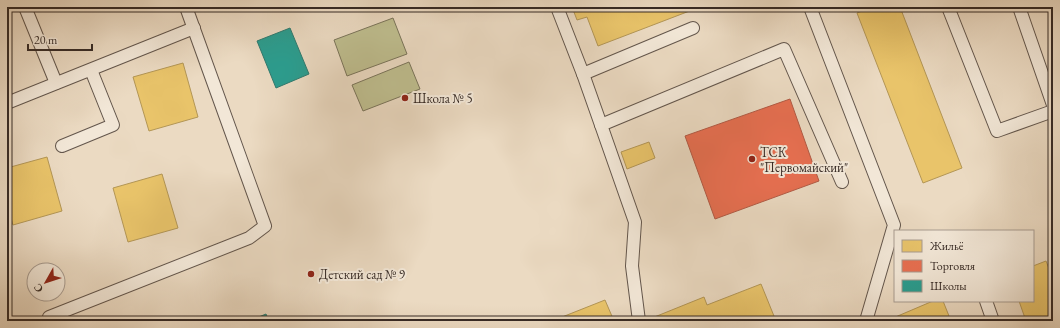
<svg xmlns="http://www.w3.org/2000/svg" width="1060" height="328" viewBox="0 0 1060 328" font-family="'EB Garamond',serif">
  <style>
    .green { fill: #bebd8e; stroke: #7a745a }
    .homes { fill: #e9c46a; stroke: #b39655 }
    .shops { fill: #e76f51; stroke: #b25a44 }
    .schools { fill: #2a9d8f; stroke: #2e7a6f }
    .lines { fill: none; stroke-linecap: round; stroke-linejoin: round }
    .service-casing { stroke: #63564c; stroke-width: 14 }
    .service { stroke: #f2e7d7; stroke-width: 12 }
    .poi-dot { fill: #8f2418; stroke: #f2e7d7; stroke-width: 1.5 }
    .labels { text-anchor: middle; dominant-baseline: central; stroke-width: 4; stroke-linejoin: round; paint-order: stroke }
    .poi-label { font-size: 13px; fill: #362a25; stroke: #f2e7d7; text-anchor: start }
  </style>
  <rect width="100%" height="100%" fill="#ebdac2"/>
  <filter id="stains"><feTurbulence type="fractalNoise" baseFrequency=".005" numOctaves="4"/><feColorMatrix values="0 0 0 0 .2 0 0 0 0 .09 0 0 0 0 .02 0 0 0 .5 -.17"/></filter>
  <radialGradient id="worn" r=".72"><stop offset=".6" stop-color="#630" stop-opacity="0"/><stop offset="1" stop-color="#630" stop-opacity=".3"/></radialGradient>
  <!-- green -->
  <g class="green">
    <path d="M393,18L407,54L347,76L334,40Z"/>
    <path d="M409,62L420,89L363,111L352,85Z"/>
  </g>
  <!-- homes -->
  <g class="homes">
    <path d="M572,7H700L598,46L587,17L577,20Z"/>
    <path d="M872,7H900L962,168L923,183L857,13Z"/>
    <path d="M183,63L198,117L149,131L133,77Z"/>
    <path d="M649,142L655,158L627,169L621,152Z"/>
    <path d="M47,157L62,211L13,225L7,205V168Z"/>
    <path d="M162,174L178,228L128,242L113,188Z"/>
    <path d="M1046,261L1053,279V321H1026L1019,301H1033V266Z"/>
    <path d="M761,284L776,321H653L652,318L704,297L707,305Z"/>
    <path d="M605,300L614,321H552Z"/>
    <path d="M933,301H943L951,321H886Z"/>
  </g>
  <!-- shops -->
  <g class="shops">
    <path d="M1049,7H1053V18Z"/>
    <path d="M790,99L819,181L715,219L685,136Z"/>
  </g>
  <!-- schools -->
  <g class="schools">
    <path d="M290,28L309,74L276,88L257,41Z"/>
    <path d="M266,314L269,321H249Z"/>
  </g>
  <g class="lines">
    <defs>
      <g id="service">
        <path d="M25,7L56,83"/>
        <path d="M557,7L583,74L693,28"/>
        <path d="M810,7L894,225L866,321"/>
        <path d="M948,7L997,131L1053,111"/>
        <path d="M1019,7L1053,105"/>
        <path d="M583,74L601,125"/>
        <path d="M7,103L194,28"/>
        <path d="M62,146L113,125L91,70"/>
        <path d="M986,301L993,321"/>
        <path d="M49,317L249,238L265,226L186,7"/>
        <path d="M639,321L632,266L635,222L601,125L784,49L842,182"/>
      </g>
    </defs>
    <!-- service casing -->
    <use href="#service" class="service-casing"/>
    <!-- service -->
    <use href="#service" class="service"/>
  </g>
  <!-- markers -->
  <g class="poi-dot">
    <circle cx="405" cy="98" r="4"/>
    <circle cx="752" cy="159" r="4"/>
    <circle cx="311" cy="274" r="4"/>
  </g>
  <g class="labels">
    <!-- poi labels -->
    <g class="poi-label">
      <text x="413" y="98">Школа № 5</text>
      <text x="760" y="152">ТСК<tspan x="760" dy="15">"Первомайский"</tspan></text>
      <text x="319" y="274">Детский сад № 9</text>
    </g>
  </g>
  <!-- margin -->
  <rect width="1060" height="328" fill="none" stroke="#ebdac2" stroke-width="24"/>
  <rect x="8" y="8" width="1044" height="312" fill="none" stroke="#362a25" stroke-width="2"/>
  <rect x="12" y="12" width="1036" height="304" fill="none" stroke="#362a25"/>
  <!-- legend -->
  <rect x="894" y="230" width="140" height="72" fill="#f2e7d7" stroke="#a79b90"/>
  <rect x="902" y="240" width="20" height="12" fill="#e9c46a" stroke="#a79b90"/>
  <text x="930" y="250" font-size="12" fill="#362a25">Жильё</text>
  <rect x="902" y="260" width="20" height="12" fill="#e76f51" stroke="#a79b90"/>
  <text x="930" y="270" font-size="12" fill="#362a25">Торговля</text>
  <rect x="902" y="280" width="20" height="12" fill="#2a9d8f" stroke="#a79b90"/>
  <text x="930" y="290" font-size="12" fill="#362a25">Школы</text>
  <!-- north arrow -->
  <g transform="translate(46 282) rotate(231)"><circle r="19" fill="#f2e7d7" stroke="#a79b90"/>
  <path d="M0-3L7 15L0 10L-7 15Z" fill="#8f2418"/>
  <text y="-6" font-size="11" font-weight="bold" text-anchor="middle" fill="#362a25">С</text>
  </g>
  <!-- scale -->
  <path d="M28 44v6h64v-6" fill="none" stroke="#362a25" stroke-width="2"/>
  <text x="34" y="44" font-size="12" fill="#362a25" stroke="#f2e7d7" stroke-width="3" paint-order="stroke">20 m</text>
  <rect width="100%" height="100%" filter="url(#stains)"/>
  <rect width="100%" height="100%" fill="url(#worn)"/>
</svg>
